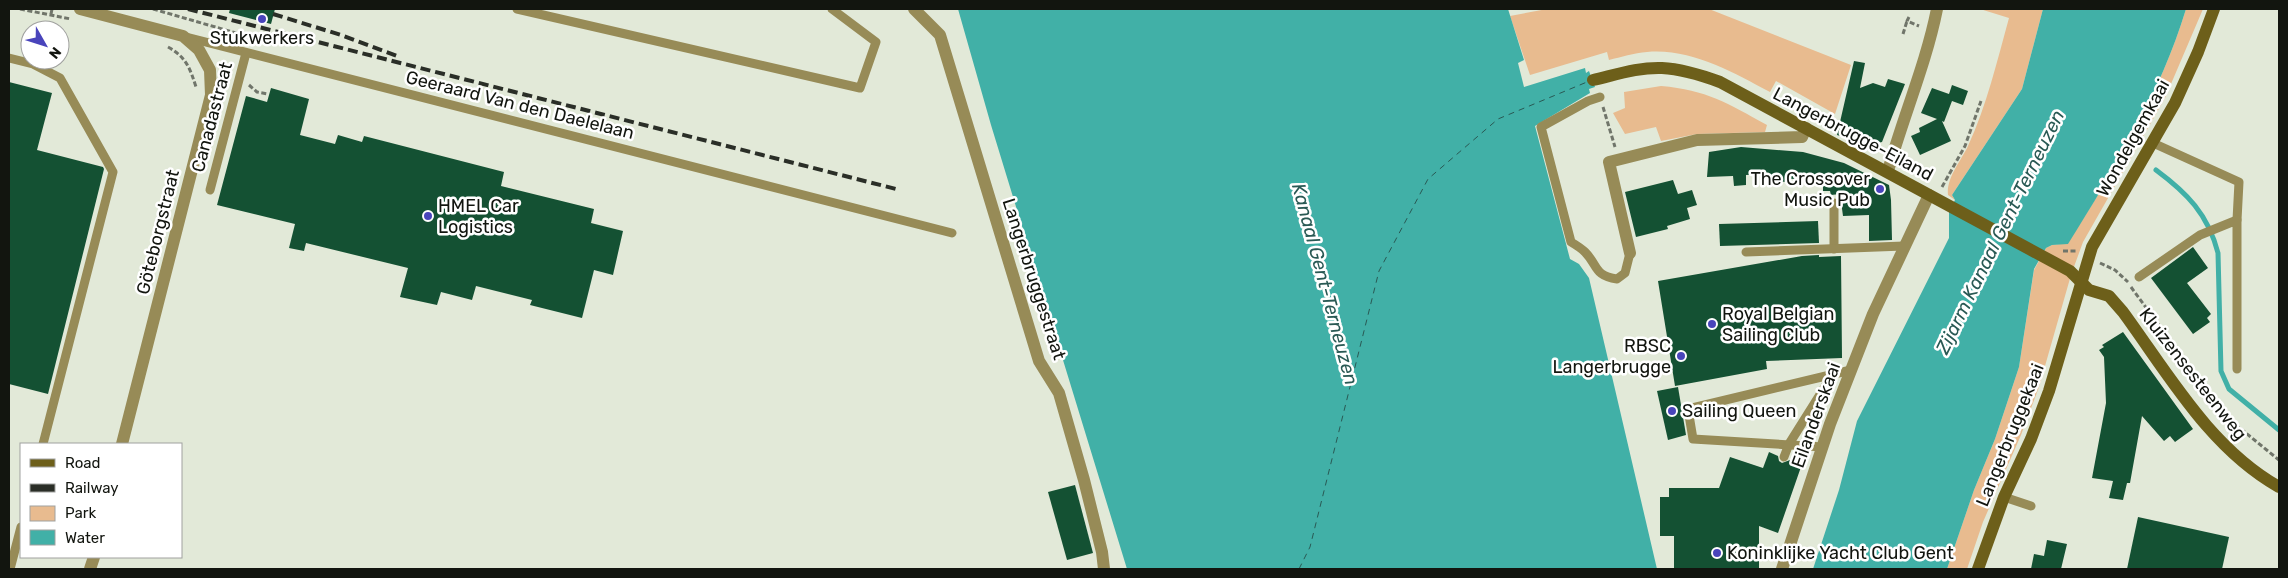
<svg xmlns="http://www.w3.org/2000/svg" width="2288" height="578" viewBox="0 0 2288 578" font-family="Rubik,sans-serif">
  <style>
    .green { fill: #e8bb8f }
    .water { fill: #41b0a7 }
    .lines { fill: none; stroke-linecap: round; stroke-linejoin: round }
    .stream { stroke: #41b0a7; stroke-width: 5 }
    .ferry { stroke: #295954; stroke-width: 1; stroke-dasharray: 6 5; stroke-linecap: butt }
    .building { fill: #145133 }
    .path { stroke: #70756a; stroke-width: 3; stroke-dasharray: 5 2.5; stroke-linecap: butt }
    .lane { stroke: #978b57; stroke-width: 9 }
    .street { stroke: #978b57; stroke-width: 12 }
    .secondary { stroke: #6d5f1a; stroke-width: 12 }
    .rail { stroke: #2a2e27; stroke-width: 4; stroke-dasharray: 10 5; stroke-linecap: butt }
    .poi-dot { fill: #4944bb; stroke: #fff; stroke-width: 2 }
    .labels { text-anchor: middle; dominant-baseline: central; stroke-width: 5; stroke-linejoin: round; paint-order: stroke }
    .poi-label { font-size: 18px; fill: #12150f; stroke: #fff; text-anchor: start }
    .street-label { font-size: 18px; fill: #12150f; stroke: #fff }
    .water-label { font-size: 19px; font-style: italic; fill: #295954; stroke: #fff }
  </style>
  <rect width="100%" height="100%" fill="#e2e9d8"/>
  <!-- green -->
  <g class="green">
    <path d="M1547,9H1709L1851,65L1835,114L1776,81L1770,92C1732,72 1691,48 1647,52C1634,53 1621,57 1609,60L1607,52L1530,75L1510,16Z"/>
    <path d="M1980,9H2043L2022,89L1952,195L1955,200L1948,195C1946,178 1961,161 1968,146C1987,105 1997,61 2009,18Z"/>
    <path d="M2186,9H2203L2165,98L2083,242L2071,275L2039,387L2021,435L1983,522L1967,569H1947L1974,490L1995,439L2019,367L2034,270L2046,248L2052,245L2068,243C2115,169 2160,94 2186,9Z"/>
    <path d="M1661,86C1707,90 1727,103 1767,125L1765,132L1697,134L1661,141L1656,127L1625,134L1613,113L1625,108L1624,92Z"/>
  </g>
  <!-- water -->
  <g class="water">
    <path d="M958,9H1508L1524,60L1518,63L1524,87L1585,68L1586,73L1589,71L1595,87L1589,89L1590,93L1535,126L1570,259L1579,264L1589,278L1657,569H1127L991,125Z"/>
    <path d="M2043,9H2186C2160,94 2115,169 2068,244L2052,245L2046,248L2034,269L2019,367L1995,439L1974,490L1947,569H1813L1839,490L1857,421L1949,238V211L1955,200L1952,195L2022,89Z"/>
  </g>
  <g class="lines">
    <!-- stream -->
    <g class="stream">
      <path d="M2120,146L2130,153"/>
      <path d="M2156,170C2187,193 2208,214 2218,253L2221,371L2229,389L2279,430"/>
    </g>
    <!-- ferry -->
    <path class="ferry" d="M1299,569L1310,547L1379,271L1428,179L1498,119L1587,82"/>
  </g>
  <!-- building -->
  <g class="building">
    <path d="M230,9H275L271,24L229,13Z"/>
    <path d="M1854,61L1865,63L1860,88L1873,83L1885,87L1888,79L1905,84L1882,142L1870,145L1837,135Z"/>
    <path d="M9,82L52,93L37,150L103,167L104,169L48,394L9,384Z"/>
    <path d="M1952,85L1968,91L1963,105L1952,101L1944,122L1942,121L1951,141L1920,155L1911,136L1920,132L1919,128L1937,119L1921,113L1932,88L1949,94Z"/>
    <path d="M271,88L309,99L300,135L335,144L338,135L362,142L364,136L504,172L501,186L594,209L591,223L623,231L613,275L594,270L582,318L530,305L532,300L476,286L472,300L441,292L437,305L400,297L408,268L306,243L304,251L289,248L295,224L217,205L246,96L267,102Z"/>
    <path d="M1741,147L1803,152L1844,163L1889,185L1891,200L1892,240L1869,241V215L1843,216L1840,194L1831,195L1830,191H1823V183H1815L1814,178L1790,179V182L1770,181V174L1746,175V185L1734,186L1733,176L1707,177L1709,152Z"/>
    <path d="M1673,180L1678,194L1692,190L1697,205L1687,208L1690,219L1667,226L1668,229L1636,237L1625,192Z"/>
    <path d="M1818,221L1819,243L1720,246L1719,224Z"/>
    <path d="M2193,247L2208,268L2187,283L2211,314L2207,318L2210,322L2193,334L2151,278Z"/>
    <path d="M1819,255V257L1841,256L1842,358L1766,361L1767,369L1675,386L1658,281L1802,256Z"/>
    <path d="M2123,332L2193,429L2175,442L2170,436L2164,441L2142,416L2130,483H2127L2123,500L2109,498L2113,481L2092,478L2106,403L2104,357L2099,350L2104,347L2102,345Z"/>
    <path d="M1678,387L1686,435L1668,440L1657,391Z"/>
    <path d="M1769,452L1778,456L1779,461L1782,463L1790,460L1802,464L1778,533L1759,526V569H1674V536H1660V497H1669V488H1719L1730,457L1763,468Z"/>
    <path d="M1075,485L1093,553L1067,560L1048,492Z"/>
    <path d="M2138,517L2229,537L2222,569H2127Z"/>
    <path d="M2047,540L2067,544L2061,569H2031L2034,554L2044,556Z"/>
  </g>
  <g class="lines">
    <!-- path -->
    <g class="path">
      <path d="M20,9L71,19"/>
      <path d="M153,9L236,33L237,38"/>
      <path d="M51,14L52,9"/>
      <path d="M1909,17L1907,21L1919,26"/>
      <path d="M1903,34L1907,21"/>
      <path d="M168,47C186,57 190,68 196,87"/>
      <path d="M249,85L257,92L268,94"/>
      <path d="M1603,107L1615,147"/>
      <path d="M1942,187L1965,146L1981,101"/>
      <path d="M2063,251H2077"/>
      <path d="M2100,263L2115,270L2128,282"/>
      <path d="M2131,287L2225,416L2279,460"/>
    </g>
    <!-- lane -->
    <g class="lane">
      <path d="M517,9L860,88L876,42L832,9"/>
      <path d="M186,37L952,233"/>
      <path d="M9,58L33,64L60,78L113,172L43,444"/>
      <path d="M1600,97L1588,101L1541,127L1571,242C1576,245 1581,248 1585,252C1598,265 1594,276 1617,279L1625,273L1630,253"/>
      <path d="M2153,143L2239,182L2237,220"/>
      <path d="M210,190L246,53"/>
      <path d="M1834,203V249"/>
      <path d="M1746,252L1904,246"/>
      <path d="M2139,277L2200,235L2237,220V369"/>
      <path d="M1823,447L1693,439L1688,409L1851,370"/>
      <path d="M1784,457L1789,444L1833,374"/>
      <path d="M2004,497L2031,506"/>
      <path d="M10,569L21,527"/>
    </g>
    <!-- street -->
    <g class="street">
      <path d="M80,9L183,36L199,50L210,70L211,95L122,444"/>
      <path d="M914,9L940,35L1039,361L1059,393L1084,480L1102,552L1104,569"/>
      <path d="M1888,171C1903,117 1926,64 1937,9"/>
      <path d="M1630,253L1609,162L1697,140L1802,137L1806,128"/>
      <path d="M90,569L94,557"/>
      <path d="M1782,569L1830,424L1873,314L1929,195"/>
    </g>
    <!-- secondary -->
    <g class="secondary">
      <path d="M1593,80C1615,75 1639,67 1662,68C1682,69 1701,75 1720,82L2070,271L2089,290L2109,296L2123,312C2169,375 2210,448 2279,487"/>
      <path d="M1978,569L2004,497L2031,439L2049,391L2092,247L2175,103L2198,52L2214,9"/>
    </g>
    <!-- rail -->
    <g class="rail">
      <path d="M188,9L900,190"/>
      <path d="M273,14L341,35L397,56"/>
    </g>
  </g>
  <!-- markers -->
  <g class="poi-dot">
    <circle cx="262" cy="19" r="5"/>
    <circle cx="1880" cy="189" r="5"/>
    <circle cx="428" cy="216" r="5"/>
    <circle cx="1712" cy="324" r="5"/>
    <circle cx="1681" cy="356" r="5"/>
    <circle cx="1672" cy="411" r="5"/>
    <circle cx="1717" cy="553" r="5"/>
  </g>
  <g class="labels">
    <!-- poi labels -->
    <g class="poi-label">
      <text x="262" y="38" text-anchor="middle">Stukwerkers</text>
      <text x="1870" y="179" text-anchor="end">The Crossover<tspan x="1870" dy="21">Music Pub</tspan></text>
      <text x="438" y="206">HMEL Car<tspan x="438" dy="21">Logistics</tspan></text>
      <text x="1722" y="314">Royal Belgian<tspan x="1722" dy="21">Sailing Club</tspan></text>
      <text x="1671" y="346" text-anchor="end">RBSC<tspan x="1671" dy="21">Langerbrugge</tspan></text>
      <text x="1682" y="411">Sailing Queen</text>
      <text x="1727" y="553">Koninklijke Yacht Club Gent</text>
    </g>
    <!-- street labels -->
    <g class="street-label">
      <text transform="translate(520 105) rotate(14)">Geeraard Van den Daelelaan</text>
      <text transform="translate(212 117) rotate(-75)">Canadastraat</text>
      <text transform="translate(1853 134) rotate(28)">Langerbrugge-Eiland</text>
      <text transform="translate(2133 138) rotate(-61)">Wondelgemkaai</text>
      <text transform="translate(158 232) rotate(-76)">Göteborgstraat</text>
      <text transform="translate(1034 279) rotate(72)">Langerbruggestraat</text>
      <text transform="translate(2193 374) rotate(52)">Kluizensesteenweg</text>
      <text transform="translate(1816 415) rotate(-70)">Eilanderskaai</text>
      <text transform="translate(2010 435) rotate(-68)">Langerbruggekaai</text>
    </g>
    <!-- water labels -->
    <g class="water-label">
      <text transform="translate(2000 232) rotate(-64)">Zijarm Kanaal Gent-Terneuzen</text>
      <text transform="translate(1325 284) rotate(75)">Kanaal Gent-Terneuzen</text>
    </g>
  </g>
  <!-- border -->
  <rect width="2288" height="578" fill="none" stroke="#12150f" stroke-width="20"/>
  <!-- legend -->
  <rect x="20" y="443" width="162" height="115" fill="#ffffff" stroke="#a0a19f"/>
  <rect x="30" y="459" width="25" height="8" fill="#6d5f1a" stroke="#a0a19f"/>
  <text x="65" y="468" font-size="15" fill="#12150f">Road</text>
  <rect x="30" y="484" width="25" height="8" fill="#2a2e27" stroke="#a0a19f"/>
  <text x="65" y="493" font-size="15" fill="#12150f">Railway</text>
  <rect x="30" y="506" width="25" height="15" fill="#e8bb8f" stroke="#a0a19f"/>
  <text x="65" y="518" font-size="15" fill="#12150f">Park</text>
  <rect x="30" y="530" width="25" height="15" fill="#41b0a7" stroke="#a0a19f"/>
  <text x="65" y="543" font-size="15" fill="#12150f">Water</text>
  <!-- north arrow -->
  <g transform="translate(45 45) rotate(129)"><circle r="24" fill="#ffffff" stroke="#a0a19f"/>
  <path d="M0-4L9 19L0 12L-9 19Z" fill="#4944bb"/>
  <text y="-8" font-size="14" font-weight="bold" text-anchor="middle" fill="#12150f">N</text>
  </g>
</svg>
